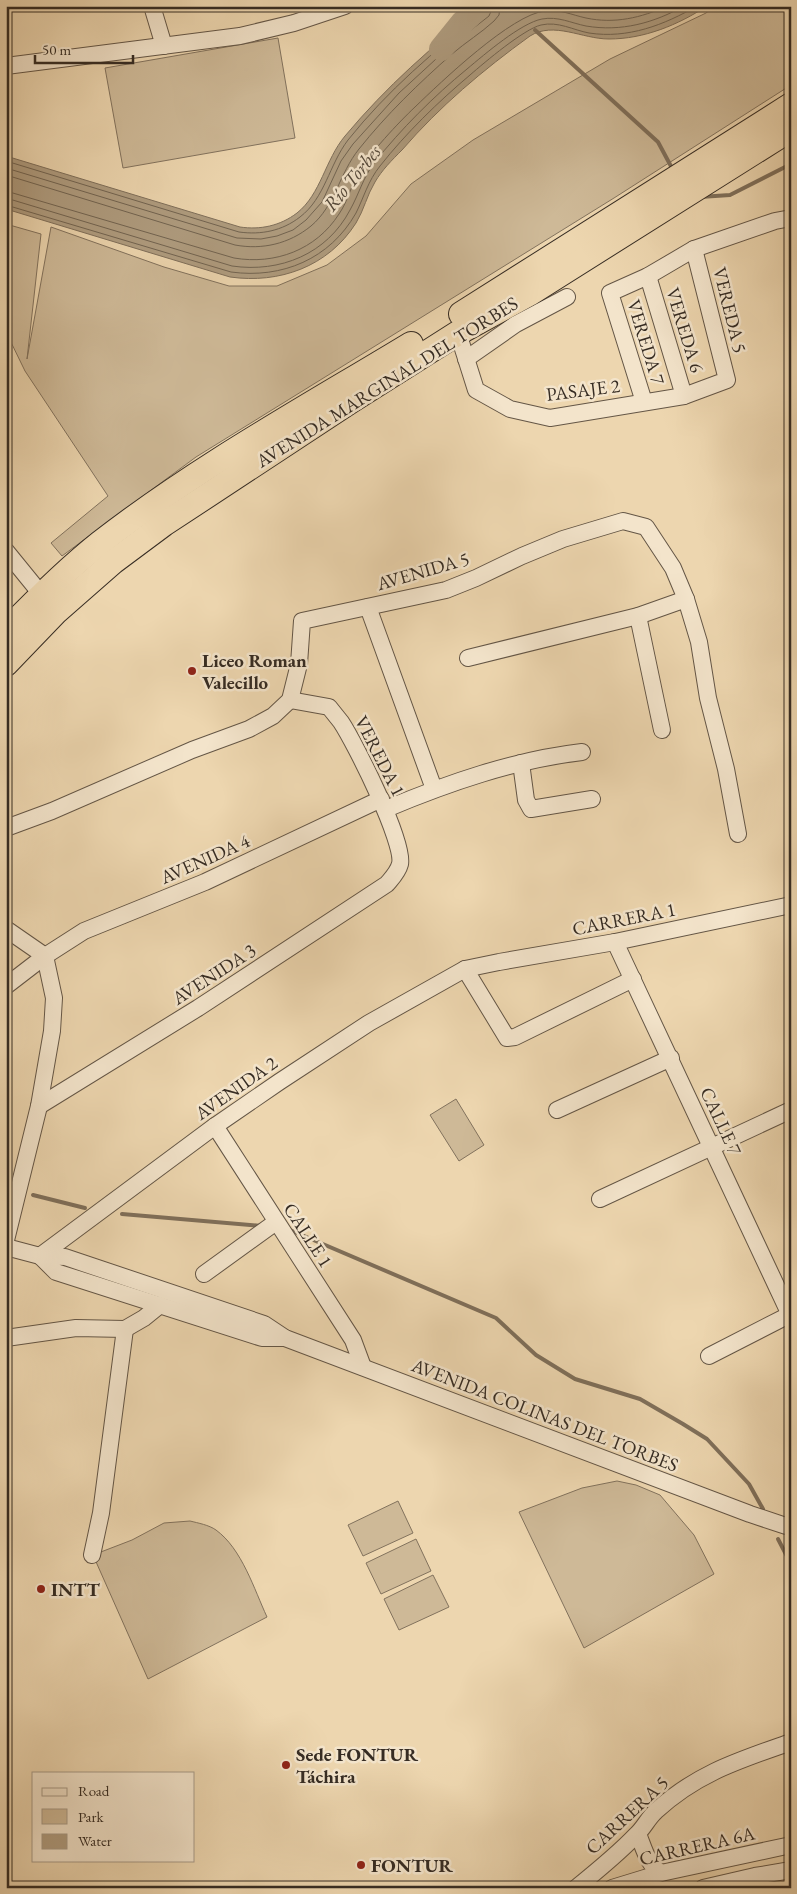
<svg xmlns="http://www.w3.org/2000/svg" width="797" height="1894" viewBox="0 0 797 1894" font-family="'EB Garamond',serif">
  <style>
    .green { fill: #ceb997; stroke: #82725d }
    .water { fill: #af9c7f; stroke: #7f6f5a }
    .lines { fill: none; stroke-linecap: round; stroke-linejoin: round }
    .shore { stroke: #726451; stroke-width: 1 }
    .stream { stroke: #7f6f5a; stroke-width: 4 }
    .river { stroke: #af9c7f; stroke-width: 24 }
    .minor-casing { stroke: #645646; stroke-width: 18 }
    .highway-casing { stroke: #362c23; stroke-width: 26 }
    .minor { stroke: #f3e4cb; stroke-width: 16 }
    .highway { stroke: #edd6af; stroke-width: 24 }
    .poi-dot { fill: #8f2418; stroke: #f3e4cb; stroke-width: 2 }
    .labels { text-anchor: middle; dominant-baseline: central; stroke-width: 5; stroke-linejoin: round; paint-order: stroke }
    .street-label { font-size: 19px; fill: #362c23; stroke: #f3e4cb }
    .poi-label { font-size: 19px; font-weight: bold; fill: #362c23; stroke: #f3e4cb; text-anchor: start }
    .water-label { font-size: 20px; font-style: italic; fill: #54483a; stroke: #f3e4cb }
  </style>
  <rect width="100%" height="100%" fill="#edd6af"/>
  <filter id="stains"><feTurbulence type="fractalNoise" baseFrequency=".004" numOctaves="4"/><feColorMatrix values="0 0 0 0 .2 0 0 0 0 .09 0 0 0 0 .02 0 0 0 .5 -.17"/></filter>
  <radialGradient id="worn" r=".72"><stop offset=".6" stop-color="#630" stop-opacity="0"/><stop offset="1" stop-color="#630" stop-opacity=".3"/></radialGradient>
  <!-- green -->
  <g class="green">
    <path d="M715,6H791V85L614,198L196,457L62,556L51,543L108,496L25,371L6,332V224L41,234L27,359L51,227L164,267L229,286H277L327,265L366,236L411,184L473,140L610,59L706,13Z"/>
    <path d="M278,38L295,138L123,168L105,68Z"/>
    <path d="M456,1099L484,1145L459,1161L430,1115Z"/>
    <path d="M617,1481L636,1485L660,1495L694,1535L714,1574L584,1648L519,1512L582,1488Z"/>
    <path d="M398,1501L413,1533L363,1556L348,1525Z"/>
    <path d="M190,1521C198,1523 209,1525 216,1530C242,1549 254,1589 267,1617L148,1679L93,1555L132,1540L164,1523Z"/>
    <path d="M416,1539L431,1571L381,1594L366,1563Z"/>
    <path d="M433,1575L449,1607L399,1630L384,1599Z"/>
  </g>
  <!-- water -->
  <path class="water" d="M484,6H707C678,25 644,39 609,39C582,39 554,21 530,36C483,70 440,106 402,150C392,160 382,170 375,182C367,195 364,210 356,223C328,267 279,284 230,277L6,209V156L240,227C260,230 280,226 297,213C321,194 325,160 345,136C386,87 433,45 484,6Z"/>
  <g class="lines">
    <!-- shore -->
    <g class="shore">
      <path d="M6,161L239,232C261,235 282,231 300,217C325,198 329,165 348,140C387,91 435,50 484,12L486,6"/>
      <path d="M6,168L237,238L261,239L277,236L293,230L306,220L322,202L341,161L353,144L399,93L448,48L489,16L493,6"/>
      <path d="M6,175L235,245C262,250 289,244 311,226C335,206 339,174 359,149C386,115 419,83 452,54C466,42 481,33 494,21L499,15L500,6"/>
      <path d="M6,191L234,258C275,265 316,250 339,214C348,201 351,186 358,173C369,154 399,122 415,107C441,82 512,14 545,11C560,9 572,15 586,18C614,24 641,18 667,6"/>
      <path d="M6,198L232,266C280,273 327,254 350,210C359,194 363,178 374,163C401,129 434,96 467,69C485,54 521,23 542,19C558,16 571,23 586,26C621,32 654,23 684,6"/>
      <path d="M6,205L231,272C282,279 330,259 356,213C364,197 368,181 380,166C406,133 438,102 470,75C485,62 524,29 541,25C558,21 573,30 589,33C628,39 664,25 697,6"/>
    </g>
    <!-- stream -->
    <g class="stream">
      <path d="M535,30L658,142L673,170"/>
      <path d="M700,197L730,195L791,164"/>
      <path d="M33,1195L85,1208"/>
      <path d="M122,1214L262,1226"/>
      <path d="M290,1230L496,1318L536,1355L575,1379L640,1399L683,1424L707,1439L749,1484L763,1509"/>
      <path d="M778,1539L791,1564"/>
    </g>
    <!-- river -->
    <path class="river" d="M441,49L462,23L480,6"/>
    <defs>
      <g id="minor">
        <path d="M152,6L164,46"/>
        <path d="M6,66L240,36L294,23L345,6"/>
        <path d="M648,276L684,396"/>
        <path d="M458,333L476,390L510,409L550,418L684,396L727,380L694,249"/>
        <path d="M466,359L516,324L567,297"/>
        <path d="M644,402L610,293L648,276L694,249L775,221L791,218"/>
        <path d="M6,551L41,594"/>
        <path d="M368,607L434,789"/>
        <path d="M638,616L662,730"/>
        <path d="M468,658L638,616L686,599"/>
        <path d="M521,763L526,800L531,809L592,799"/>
        <path d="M386,809C448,783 514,760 582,752"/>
        <path d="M6,828L52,811L192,750L249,729L273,716L290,700L299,664L302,621L446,590L476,578L522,556L563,539L623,521L646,527L673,568L686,599L699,642L708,698L726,769L738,834"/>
        <path d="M6,929L45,956L54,998L52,1031L39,1106L6,1240"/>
        <path d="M615,942L791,1317"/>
        <path d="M465,969L507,1038L515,1037L633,979"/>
        <path d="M6,986L45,956L84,931L205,882L381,799"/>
        <path d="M39,1106L198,1008L387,884C392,878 398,872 400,864C405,843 355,743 341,722C337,717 333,712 329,707L290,700"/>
        <path d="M557,1110L671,1058"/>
        <path d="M215,1126L353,1340L363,1367"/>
        <path d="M600,1199L791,1110"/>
        <path d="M6,1247L40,1256L65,1257L264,1324L285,1338L750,1514L786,1526H791"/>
        <path d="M40,1256L215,1126L279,1082L369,1023L465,969L499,962L615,942L791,905"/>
        <path d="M40,1256L56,1272L262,1338H285"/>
        <path d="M204,1274L276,1222"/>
        <path d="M125,1329L144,1318L160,1305"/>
        <path d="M6,1338L76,1328L125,1329"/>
        <path d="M709,1356L791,1314"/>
        <path d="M92,1555L101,1513L125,1329"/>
        <path d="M638,1834C644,1848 647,1864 661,1873"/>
        <path d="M576,1888C597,1871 618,1854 636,1835C644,1828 648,1818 656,1811C697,1773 740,1760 791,1742"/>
        <path d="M612,1888L661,1873L791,1845"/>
        <path d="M703,1888L755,1876L791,1870"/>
      </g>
      <g id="highway">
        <path d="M461,314L791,105"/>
        <path d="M6,631C36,600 66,570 100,543C196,468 307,407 411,344"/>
        <path d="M6,664L56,612L113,562L164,524L351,401L458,333L529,294L791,129"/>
      </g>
    </defs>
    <!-- minor casing -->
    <use href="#minor" class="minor-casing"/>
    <!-- highway casing -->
    <use href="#highway" class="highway-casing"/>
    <!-- minor -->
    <use href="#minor" class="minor"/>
    <!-- highway -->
    <use href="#highway" class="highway"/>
  </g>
  <!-- markers -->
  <g class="poi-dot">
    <circle cx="192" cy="671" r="5"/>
    <circle cx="41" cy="1589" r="5"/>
    <circle cx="286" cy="1765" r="5"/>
    <circle cx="361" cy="1865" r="5"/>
  </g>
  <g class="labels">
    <!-- street labels -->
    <g class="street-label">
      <text transform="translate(730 310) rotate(76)">VEREDA 5</text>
      <text transform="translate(685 330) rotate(73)">VEREDA 6</text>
      <text transform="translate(646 342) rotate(73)">VEREDA 7</text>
      <text transform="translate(387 382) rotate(-32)">AVENIDA MARGINAL DEL TORBES</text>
      <text transform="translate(583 390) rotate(-7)">PASAJE 2</text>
      <text transform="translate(423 571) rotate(-16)">AVENIDA 5</text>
      <text transform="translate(380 756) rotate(63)">VEREDA 1</text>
      <text transform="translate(205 859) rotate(-24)">AVENIDA 4</text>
      <text transform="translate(624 919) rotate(-11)">CARRERA 1</text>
      <text transform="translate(214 974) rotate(-33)">AVENIDA 3</text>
      <text transform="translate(236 1088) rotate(-35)">AVENIDA 2</text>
      <text transform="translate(721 1121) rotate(65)">CALLE 7</text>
      <text transform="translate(308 1235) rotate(57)">CALLE 1</text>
      <text transform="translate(545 1415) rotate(21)">AVENIDA COLINAS DEL TORBES</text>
      <text transform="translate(627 1815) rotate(-43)">CARRERA 5</text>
      <text transform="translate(697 1846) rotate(-13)">CARRERA 6A</text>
    </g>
    <!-- poi labels -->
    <g class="poi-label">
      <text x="202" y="660">Liceo Roman<tspan x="202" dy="22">Valecillo</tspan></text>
      <text x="51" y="1589">INTT</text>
      <text x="296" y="1754">Sede FONTUR<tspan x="296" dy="22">Táchira</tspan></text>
      <text x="371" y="1865">FONTUR</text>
    </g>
    <!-- water labels -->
    <g class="water-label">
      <text transform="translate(352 178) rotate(-51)">Río Torbes</text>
    </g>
  </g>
  <!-- margin -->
  <rect width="797" height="1894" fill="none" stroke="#edd6af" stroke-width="25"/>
  <rect x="8" y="8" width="782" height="1879" fill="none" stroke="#362c23" stroke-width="2.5"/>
  <rect x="12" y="12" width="772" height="1869" fill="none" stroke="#362c23"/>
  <!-- legend -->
  <rect x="32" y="1772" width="162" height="90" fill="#f3e4cb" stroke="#a79a88"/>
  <rect x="42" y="1788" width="25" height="8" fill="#f3e4cb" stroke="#a79a88"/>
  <text x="78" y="1796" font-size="15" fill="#362c23">Road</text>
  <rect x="42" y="1809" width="25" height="15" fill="#ceb997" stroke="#a79a88"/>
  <text x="78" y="1822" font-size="15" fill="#362c23">Park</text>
  <rect x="42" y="1834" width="25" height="15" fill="#af9c7f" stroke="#a79a88"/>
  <text x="78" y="1846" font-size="15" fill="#362c23">Water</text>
  <!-- scale -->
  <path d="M35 55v8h98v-8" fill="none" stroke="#362c23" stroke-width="2.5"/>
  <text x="42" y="55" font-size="15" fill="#362c23" stroke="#f3e4cb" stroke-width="4" paint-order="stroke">50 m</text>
  <rect width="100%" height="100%" filter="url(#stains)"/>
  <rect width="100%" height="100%" fill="url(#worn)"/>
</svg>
